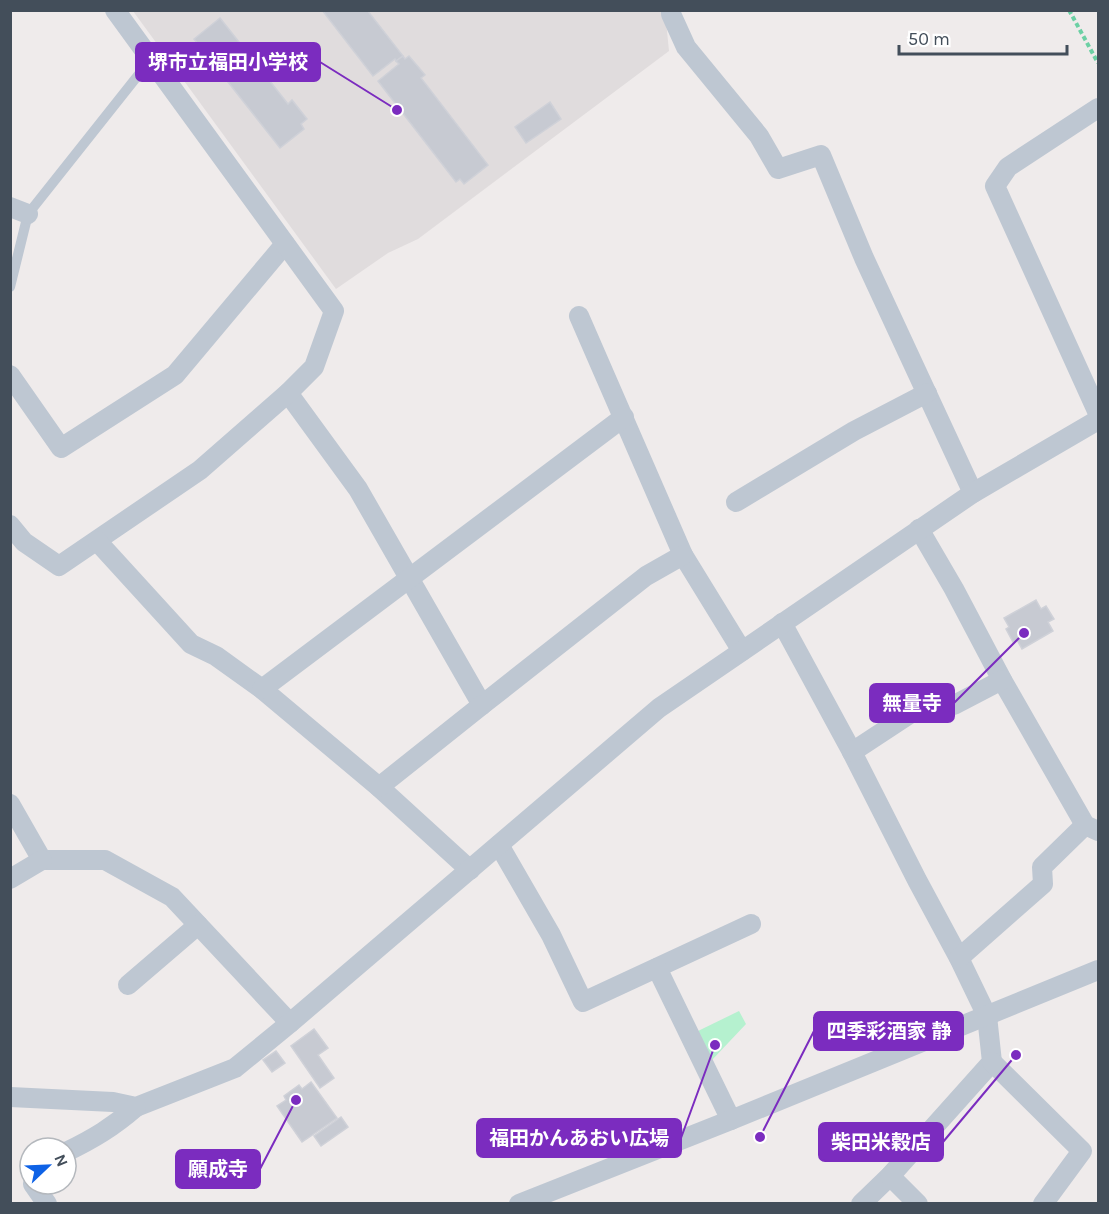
<svg xmlns="http://www.w3.org/2000/svg" width="1109" height="1214" viewBox="0 0 1109 1214" font-family="Karla,'Noto Sans JP',sans-serif">
  <style>
    .education { fill: #e0dcdd }
    .green { fill: #b5f1cf }
    .building { fill: #c7cad2; stroke: #cfd1d8; stroke-width: 1.5 }
    .lines { fill: none; stroke-linecap: round; stroke-linejoin: round }
    .path { stroke: #6cd0a4; stroke-width: 4; stroke-dasharray: 4.5 3; stroke-linecap: butt }
    .lane { stroke: #bec7d2; stroke-width: 10 }
    .street { stroke: #bec7d2; stroke-width: 20 }
    .leader { fill: none; stroke: #7b2cbf; stroke-width: 2 }
    .callout-dot { fill: #7b2cbf; stroke: #fff; stroke-width: 2 }
    .callout { fill: #7b2cbf; stroke: #7b2cbf; stroke-width: 2 }
    .callout-label { font-size: 20px; text-anchor: middle; font-weight: bold; fill: #fff }
  </style>
  <rect width="100%" height="100%" fill="#efebeb"/>
  <!-- education -->
  <path class="education" d="M133,11H665L669,51L418,239L388,253L336,289Z"/>
  <!-- green -->
  <path class="green" d="M739,1011L746,1024L712,1060L698,1031Z"/>
  <!-- building -->
  <g class="building">
    <path d="M322,10H367L403,56L396,61L395,59L373,76Z"/>
    <path d="M220,18L288,104L292,100L307,119L301,124L304,129L280,148L194,39Z"/>
    <path d="M403,56L405,59L409,56L425,75L421,78L488,165L464,184L460,179L456,182L378,81L399,64L396,61Z"/>
    <path d="M550,102L561,119L526,143L515,127Z"/>
    <path d="M1036,600L1041,609L1046,606L1054,619L1048,622L1053,631L1022,649L1017,640L1013,642L1006,629L1009,627L1004,618Z"/>
    <path d="M314,1029L328,1048L318,1055L334,1078L320,1088L291,1046Z"/>
    <path d="M276,1051L285,1063L272,1072L263,1060Z"/>
    <path d="M311,1082L337,1118L302,1142L277,1106L286,1100L284,1096L299,1085L302,1089Z"/>
    <path d="M341,1117L348,1127L321,1146L314,1136Z"/>
  </g>
  <g class="lines">
    <!-- path -->
    <path class="path" d="M1069,10L1098,63"/>
    <!-- lane -->
    <path class="lane" d="M10,287L28,214L151,59"/>
    <!-- street -->
    <g class="street">
      <path d="M671,10V14L686,47L759,136L778,169L821,155L864,258L973,493"/>
      <path d="M1098,108L1008,167L995,186L1098,413"/>
      <path d="M10,207L28,214"/>
      <path d="M579,316L683,555L742,651"/>
      <path d="M10,375L61,448L175,375L285,244"/>
      <path d="M288,393L358,489L482,705L646,576L683,555"/>
      <path d="M736,502L854,431L927,393"/>
      <path d="M10,525L24,542L59,566L200,470L288,393L314,367L334,311L115,10"/>
      <path d="M919,529L954,589L1002,680L1085,825L1098,831"/>
      <path d="M97,541L191,644L216,656L262,689L379,787L470,870"/>
      <path d="M782,623L852,752L917,880L959,958L987,1016L992,1062L890,1176L861,1204"/>
      <path d="M262,689L624,417"/>
      <path d="M852,752L928,702L954,705L1002,680"/>
      <path d="M379,787L482,705"/>
      <path d="M10,804L42,860H105L172,897L290,1023"/>
      <path d="M499,845L551,935L583,1002L751,924"/>
      <path d="M10,879L42,860"/>
      <path d="M959,958L1043,884L1042,867L1085,825"/>
      <path d="M657,968L731,1120"/>
      <path d="M128,985L198,925"/>
      <path d="M992,1062L1082,1151L1043,1204"/>
      <path d="M10,1097L113,1102L136,1107L235,1068L290,1023L659,708L973,493L1098,420"/>
      <path d="M66,1152C93,1139 113,1127 136,1107"/>
      <path d="M890,1176L918,1204"/>
      <path d="M33,1184L47,1204"/>
      <path d="M519,1204L731,1120L1098,970"/>
    </g>
  </g>
  <!-- callouts -->
  <path class="leader" d="M397 110L320 62M1024 633L954 703M760 1137L814 1031M715 1045L681 1138M1016 1055L943 1142M296 1100L260 1169"/>
  <g class="callout-dot">
    <circle cx="397" cy="110" r="6"/>
    <circle cx="1024" cy="633" r="6"/>
    <circle cx="760" cy="1137" r="6"/>
    <circle cx="715" cy="1045" r="6"/>
    <circle cx="1016" cy="1055" r="6"/>
    <circle cx="296" cy="1100" r="6"/>
  </g>
  <g class="callout">
    <rect x="136" y="43" width="184" height="38" rx="6"/>
    <rect x="870" y="684" width="84" height="38" rx="6"/>
    <rect x="814" y="1012" width="149" height="38" rx="6"/>
    <rect x="477" y="1119" width="204" height="38" rx="6"/>
    <rect x="819" y="1123" width="124" height="38" rx="6"/>
    <rect x="176" y="1150" width="84" height="38" rx="6"/>
  </g>
  <g class="callout-label">
    <text x="228" y="69">堺市立福田小学校</text>
    <text x="912" y="710">無量寺</text>
    <text x="889" y="1038">四季彩酒家 静</text>
    <text x="579" y="1145">福田かんあおい広場</text>
    <text x="881" y="1149">柴田米穀店</text>
    <text x="218" y="1176">願成寺</text>
  </g>
  <!-- border -->
  <rect width="1109" height="1214" fill="none" stroke="#434e5a" stroke-width="24"/>
  <!-- north arrow -->
  <g transform="translate(48 1166) rotate(67)"><circle r="28" fill="#ffffff" stroke="#b4b8bd" stroke-width="1.5"/>
  <path d="M0-4.5L10 22L0 15L-10 22Z" fill="#0e62e6"/>
  <text y="-9" font-size="16" font-weight="bold" text-anchor="middle" fill="#434e5a">N</text>
  </g>
  <!-- scale -->
  <path d="M899 45v9h168v-9" fill="none" stroke="#434e5a" stroke-width="3"/>
  <text x="908" y="45" font-size="18" fill="#434e5a" stroke="#ffffff" stroke-width="4.5" paint-order="stroke">50 m</text>
</svg>
